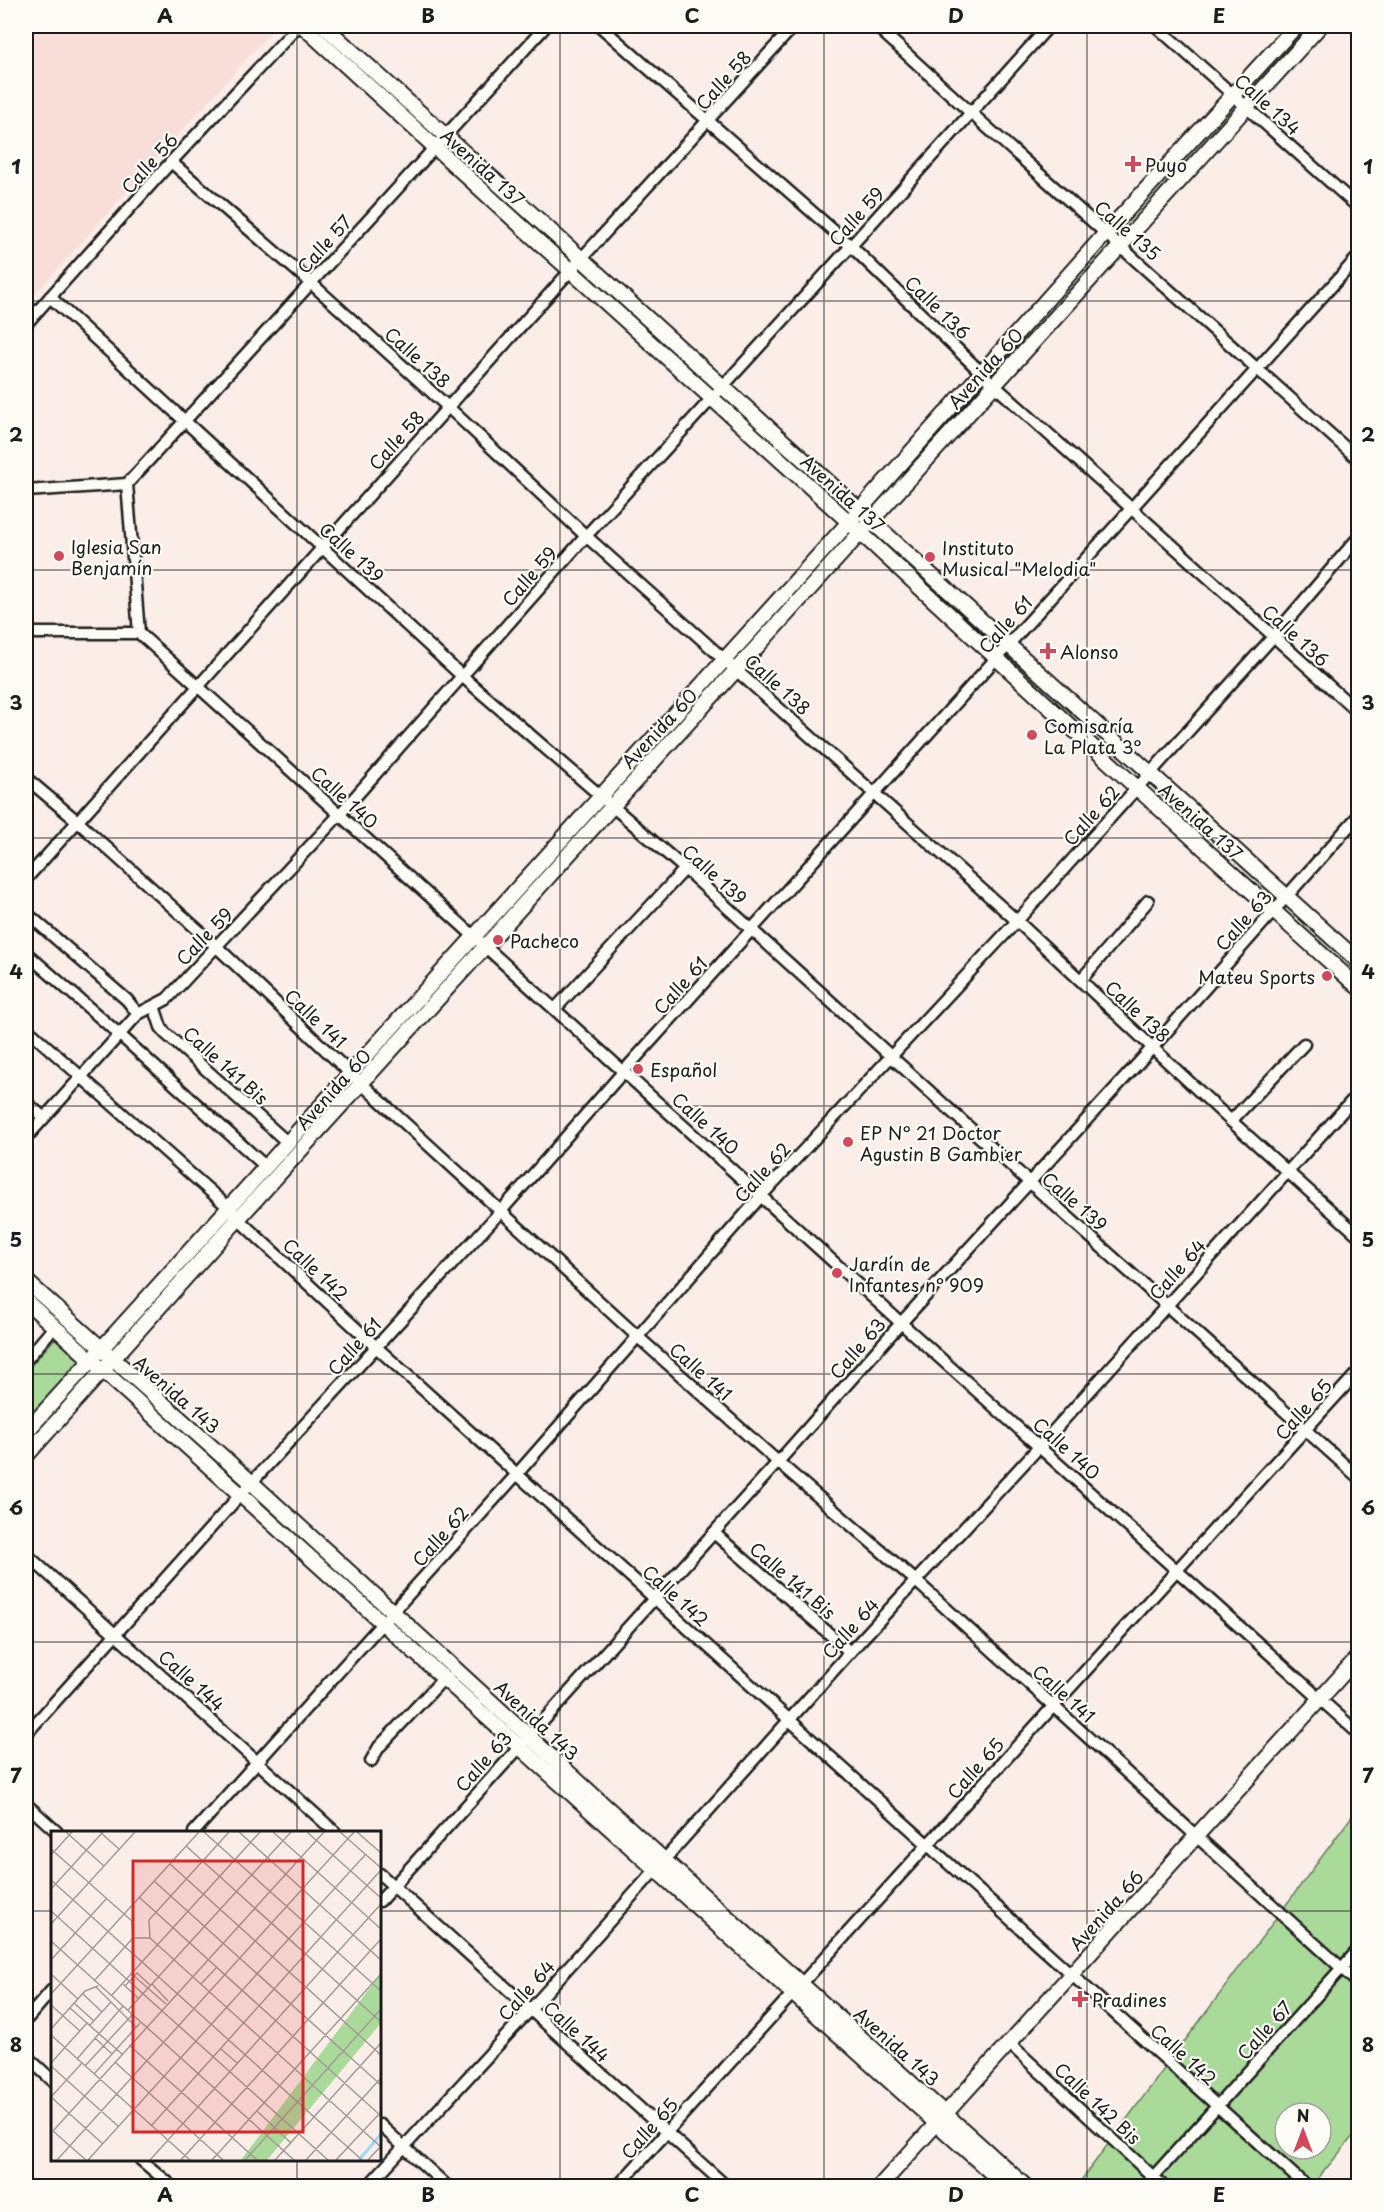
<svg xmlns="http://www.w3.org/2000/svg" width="1384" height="2212" viewBox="0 0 1384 2212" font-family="'Playpen Sans',sans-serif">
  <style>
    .built { fill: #f8ddd8 }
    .green { fill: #aada9a; stroke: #637b5b; stroke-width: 1.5; fill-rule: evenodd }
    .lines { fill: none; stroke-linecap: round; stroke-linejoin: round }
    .minor-casing { stroke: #1c1c1c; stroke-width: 15 }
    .secondary-casing { stroke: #1c1c1c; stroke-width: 18 }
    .minor { stroke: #fdfcf7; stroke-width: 10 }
    .secondary { stroke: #fdfcf7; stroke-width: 14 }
    .grid { fill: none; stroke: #1c1c1c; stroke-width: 1.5; stroke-opacity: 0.55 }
    .poi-dot { fill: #d1495b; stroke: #fdfcf7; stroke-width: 2 }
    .labels { text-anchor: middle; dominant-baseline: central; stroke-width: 4.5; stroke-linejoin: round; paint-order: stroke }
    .street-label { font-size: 18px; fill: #1c1c1c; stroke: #fdfcf7 }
    .poi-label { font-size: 18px; fill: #1c1c1c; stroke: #fdfcf7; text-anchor: start }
    .inset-river { fill: none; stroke: #9cd9fd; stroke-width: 3 }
    .inset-road { fill: none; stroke: #a29a97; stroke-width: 1.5 }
    .view { fill: #d62828; fill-opacity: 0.15; stroke: #d62828; stroke-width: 3 }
    .inset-edge { fill: none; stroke: #1c1c1c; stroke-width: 3 }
    .neatline { fill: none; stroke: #1c1c1c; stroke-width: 2 }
    .grid-label { font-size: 20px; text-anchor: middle; font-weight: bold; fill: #1c1c1c }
  </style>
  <rect width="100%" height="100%" fill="#fbeee9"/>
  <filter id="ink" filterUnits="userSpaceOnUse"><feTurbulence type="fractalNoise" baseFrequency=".0167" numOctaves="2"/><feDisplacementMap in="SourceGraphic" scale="12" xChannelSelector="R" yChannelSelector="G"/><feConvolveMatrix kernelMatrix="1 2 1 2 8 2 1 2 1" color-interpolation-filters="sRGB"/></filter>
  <g filter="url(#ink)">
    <!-- built -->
    <path class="built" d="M26,26H276L26,304Z"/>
    <!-- green -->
    <g class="green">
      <path d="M59,1334L89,1361L26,1432V1371Z"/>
      <path d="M1358,1808V2130L1312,2186H1077ZM1285,2113H1321V2149H1285Z"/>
    </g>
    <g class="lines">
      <defs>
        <g id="minor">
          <path d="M600,26L851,246L994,385L1358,712"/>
          <path d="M876,26L970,112L1358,459"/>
          <path d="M1156,26L1358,207"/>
          <path d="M171,162L311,283L448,407L586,536L1017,921L1231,1121L1358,1235"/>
          <path d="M50,297L462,676L685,869L1028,1181L1358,1477"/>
          <path d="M26,324L171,162L298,26"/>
          <path d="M127,484L546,26"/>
          <path d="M127,484L139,633"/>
          <path d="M26,491L127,484"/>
          <path d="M26,633H139"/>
          <path d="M139,633L901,1323L1358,1733"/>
          <path d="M26,778L77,821L217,947L350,1073L638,1337L778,1462L916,1581L1358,1983"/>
          <path d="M26,879L570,271L794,26"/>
          <path d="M26,919L31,917L127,1000L138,1014"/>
          <path d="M26,953L120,1035L265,1166"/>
          <path d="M1081,980L1148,901"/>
          <path d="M154,1006L161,1027L165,1033L287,1142"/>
          <path d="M555,1009L685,869"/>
          <path d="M26,1028L228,1207L238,1219L375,1346L1306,2186"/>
          <path d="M26,1102L43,1117"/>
          <path d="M1231,1121L1304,1044"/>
          <path d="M26,1138L138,1014L167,999L340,814L586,536L851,246L1049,26"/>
          <path d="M26,1360L54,1327"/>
          <path d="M714,1533L850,1652"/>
          <path d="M26,1554L335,1832"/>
          <path d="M26,1734L241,1494L501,1211L624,1071L1358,257"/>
          <path d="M371,1761L379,1747L443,1679"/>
          <path d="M26,1804L57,1832"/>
          <path d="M194,1832L517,1474L762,1195L1017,921L1273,637L1358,538"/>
          <path d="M380,1874L726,2186"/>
          <path d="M380,1901L778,1462L901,1323L1153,1047L1358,816"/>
          <path d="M26,2020L52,1990"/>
          <path d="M1010,2044L1163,2186"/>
          <path d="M26,2056L52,2080"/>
          <path d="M380,2125L447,2186"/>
          <path d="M141,2160L172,2186"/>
          <path d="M368,2186L530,2010L850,1652L1040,1446L1358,1094"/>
          <path d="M618,2186L1177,1570L1358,1372"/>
          <path d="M1145,2186L1358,1950"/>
        </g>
        <g id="secondary">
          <path d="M303,26L520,225L849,522L1137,788L1358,987"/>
          <path d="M324,26L1358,961"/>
          <path d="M26,1281L252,1483L664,1860L1025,2186"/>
          <path d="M26,1301L1006,2186"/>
          <path d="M26,1432L849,522L1106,233L1296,26"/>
          <path d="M26,1456L238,1219L1320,26"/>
          <path d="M880,2186L1358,1657"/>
        </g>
      </defs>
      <!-- minor casing -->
      <use href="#minor" class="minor-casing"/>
      <!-- secondary casing -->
      <use href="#secondary" class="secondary-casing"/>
      <!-- minor -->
      <use href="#minor" class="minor"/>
      <!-- secondary -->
      <use href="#secondary" class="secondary"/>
    </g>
  </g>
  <!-- grid -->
  <path class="grid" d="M297,26V1832M560,26V2186M824,26V2186M1087,26V2186M26,301H1358M26,570H1358M26,838H1358M26,1106H1358M26,1374H1358M26,1642H1358M26,1911H52M380,1911H1358M297,2160V2186"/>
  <!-- markers -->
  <g class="poi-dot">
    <path d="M1130 155h6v6h6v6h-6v6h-6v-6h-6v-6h6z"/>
    <circle cx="59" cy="556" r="6"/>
    <circle cx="930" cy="557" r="6"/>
    <path d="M1045 642h6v6h6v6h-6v6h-6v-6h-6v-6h6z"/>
    <circle cx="1032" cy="735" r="6"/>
    <circle cx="498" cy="940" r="6"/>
    <circle cx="1327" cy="976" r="6"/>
    <circle cx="638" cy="1069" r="6"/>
    <circle cx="848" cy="1142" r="6"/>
    <circle cx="837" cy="1273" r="6"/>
    <path d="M1077 1990h6v6h6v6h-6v6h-6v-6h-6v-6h6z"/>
  </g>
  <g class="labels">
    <!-- street labels -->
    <g class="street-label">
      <text transform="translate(723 80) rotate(-48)">Calle 58</text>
      <text transform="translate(1268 104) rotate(42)">Calle 134</text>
      <text transform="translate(149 163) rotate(-48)">Calle 56</text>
      <text transform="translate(483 167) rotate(42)">Avenida 137</text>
      <text transform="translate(856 216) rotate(-48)">Calle 59</text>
      <text transform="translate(1128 230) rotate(41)">Calle 135</text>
      <text transform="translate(324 244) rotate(-48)">Calle 57</text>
      <text transform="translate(938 307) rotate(44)">Calle 136</text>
      <text transform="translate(418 357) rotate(42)">Calle 138</text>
      <text transform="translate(985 368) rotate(-48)">Avenida 60</text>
      <text transform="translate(396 440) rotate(-48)">Calle 58</text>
      <text transform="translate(843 493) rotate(42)">Avenida 137</text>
      <text transform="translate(352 552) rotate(42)">Calle 139</text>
      <text transform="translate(529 576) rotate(-49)">Calle 59</text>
      <text transform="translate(1005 624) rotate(-48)">Calle 61</text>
      <text transform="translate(1296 635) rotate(42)">Calle 136</text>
      <text transform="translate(778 684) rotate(42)">Calle 138</text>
      <text transform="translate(659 728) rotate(-47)">Avenida 60</text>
      <text transform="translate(345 797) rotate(42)">Calle 140</text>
      <text transform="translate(1091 815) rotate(-48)">Calle 62</text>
      <text transform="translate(1201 821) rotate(42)">Avenida 137</text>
      <text transform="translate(715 874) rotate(42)">Calle 139</text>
      <text transform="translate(1243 920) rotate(-48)">Calle 63</text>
      <text transform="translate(204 936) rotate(-46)">Calle 59</text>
      <text transform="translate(680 985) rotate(-48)">Calle 61</text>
      <text transform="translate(1138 1011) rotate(43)">Calle 138</text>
      <text transform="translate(316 1018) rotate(43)">Calle 141</text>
      <text transform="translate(226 1065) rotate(42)">Calle 141 Bis</text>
      <text transform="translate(333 1089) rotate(-48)">Avenida 60</text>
      <text transform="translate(706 1123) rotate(42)">Calle 140</text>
      <text transform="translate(762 1172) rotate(-48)">Calle 62</text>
      <text transform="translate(1075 1201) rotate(41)">Calle 139</text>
      <text transform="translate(316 1269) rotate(43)">Calle 142</text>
      <text transform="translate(1177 1269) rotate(-48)">Calle 64</text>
      <text transform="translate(354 1346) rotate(-48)">Calle 61</text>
      <text transform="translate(857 1348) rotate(-49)">Calle 63</text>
      <text transform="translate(701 1371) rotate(42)">Calle 141</text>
      <text transform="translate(177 1394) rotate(41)">Avenida 143</text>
      <text transform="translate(1303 1409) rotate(-48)">Calle 65</text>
      <text transform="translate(1067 1448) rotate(42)">Calle 140</text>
      <text transform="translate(440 1536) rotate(-48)">Calle 62</text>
      <text transform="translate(793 1580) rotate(41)">Calle 141 Bis</text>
      <text transform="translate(676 1595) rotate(42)">Calle 142</text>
      <text transform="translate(850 1628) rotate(-48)">Calle 64</text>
      <text transform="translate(192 1680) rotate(42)">Calle 144</text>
      <text transform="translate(1064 1693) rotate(42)">Calle 141</text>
      <text transform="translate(537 1720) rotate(43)">Avenida 143</text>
      <text transform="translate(483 1761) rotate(-48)">Calle 63</text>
      <text transform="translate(975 1768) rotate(-48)">Calle 65</text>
      <text transform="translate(1106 1910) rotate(-48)">Avenida 66</text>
      <text transform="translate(526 1990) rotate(-48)">Calle 64</text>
      <text transform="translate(1264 2030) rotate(-48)">Calle 67</text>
      <text transform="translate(577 2031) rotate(42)">Calle 144</text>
      <text transform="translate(897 2046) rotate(42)">Avenida 143</text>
      <text transform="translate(1184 2054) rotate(42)">Calle 142</text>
      <text transform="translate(1098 2103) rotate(43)">Calle 142 Bis</text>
      <text transform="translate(649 2128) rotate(-48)">Calle 65</text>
    </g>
    <!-- poi labels -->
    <g class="poi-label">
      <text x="1145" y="164">Puyo</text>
      <text x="71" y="546">Iglesia San<tspan x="71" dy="21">Benjamín</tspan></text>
      <text x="942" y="547">Instituto<tspan x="942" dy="21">Musical "Melodia"</tspan></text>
      <text x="1060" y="651">Alonso</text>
      <text x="1044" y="725">Comisaría<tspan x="1044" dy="21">La Plata 3°</tspan></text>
      <text x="510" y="940">Pacheco</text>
      <text x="1315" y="976" text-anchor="end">Mateu Sports</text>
      <text x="650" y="1069">Español</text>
      <text x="860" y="1132">EP N° 21 Doctor<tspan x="860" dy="21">Agustin B Gambier</tspan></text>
      <text x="849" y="1263">Jardín de<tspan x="849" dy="21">Infantes n° 909</tspan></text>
      <text x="1092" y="1999">Pradines</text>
    </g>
  </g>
  <!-- overview -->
  <g transform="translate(51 1831)">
    <rect width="330" height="330" fill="#fbeee9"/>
    <path d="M330,142V192L216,329H190Z" fill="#aada9a"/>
    <path class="inset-river" d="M308,329L330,303"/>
    <path class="inset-road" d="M15,1L53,35M49,1L68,18M153,1L330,160M188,1L330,129M222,1L330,98M256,1L330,67M289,1L330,37M306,1L330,22M135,15L330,191M0,18L81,90M0,24L21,1M119,33L330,224M0,49L311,329M103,50L330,254M0,58L52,1M88,66L330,285M0,80L277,329M98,89L178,1M98,89L99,107M81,90L82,107H99M0,93L84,1M99,107L330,316M0,110L243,329M0,129L55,68M0,143L27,168M83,145L115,173M43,150L82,107M72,153L87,167M101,153L117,170M150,153L166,136M74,155L86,142L99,154M45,156L85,196M0,163L148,1M32,163L51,181M60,165L209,1M23,172L43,190M0,174L29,200M19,177L71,223M77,179L240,1M39,194L60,171M0,198L34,160L47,155M0,204L139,329M44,207L61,223M78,214L206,329M170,218L186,232M26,228L72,175M64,231L172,329M0,232L36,192M0,235L68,296M34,235L81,184M43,243L89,192M0,266L52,313M0,266L31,232M206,280L240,312M100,295L330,39M2,300L35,329M2,300L273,1M6,329L303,1M37,329L314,24M99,329L330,73M130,329L330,108M161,329L330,143M194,329L330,178M224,329L330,212M255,329L330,247M285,329L330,281M317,329L330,315"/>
    <path class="view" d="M82,30H252V301H82Z"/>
    <rect width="330" height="330" class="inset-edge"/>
  </g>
  <!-- margin -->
  <rect width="1384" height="2212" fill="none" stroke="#fdfcf7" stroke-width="66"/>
  <!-- north arrow -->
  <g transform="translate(1303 2131)"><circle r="28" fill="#fdfcf7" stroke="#a3a29f" stroke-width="1.5"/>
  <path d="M0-4.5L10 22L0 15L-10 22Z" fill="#d1495b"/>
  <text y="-9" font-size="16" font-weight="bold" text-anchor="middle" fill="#1c1c1c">N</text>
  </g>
  <rect x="33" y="33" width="1318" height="2146" class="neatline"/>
  <g class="grid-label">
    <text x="165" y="23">A</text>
    <text x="428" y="23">B</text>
    <text x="692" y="23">C</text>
    <text x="956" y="23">D</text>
    <text x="1219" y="23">E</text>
    <text x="16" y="174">1</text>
    <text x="1368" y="174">1</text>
    <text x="16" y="442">2</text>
    <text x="1368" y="442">2</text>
    <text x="16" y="710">3</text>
    <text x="1368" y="710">3</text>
    <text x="16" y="979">4</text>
    <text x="1368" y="979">4</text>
    <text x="16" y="1247">5</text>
    <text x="1368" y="1247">5</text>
    <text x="16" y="1515">6</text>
    <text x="1368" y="1515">6</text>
    <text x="16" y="1783">7</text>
    <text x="1368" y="1783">7</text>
    <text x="16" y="2052">8</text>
    <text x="1368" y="2052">8</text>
    <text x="165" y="2202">A</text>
    <text x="428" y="2202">B</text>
    <text x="692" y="2202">C</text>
    <text x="956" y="2202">D</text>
    <text x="1219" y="2202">E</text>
  </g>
</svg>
